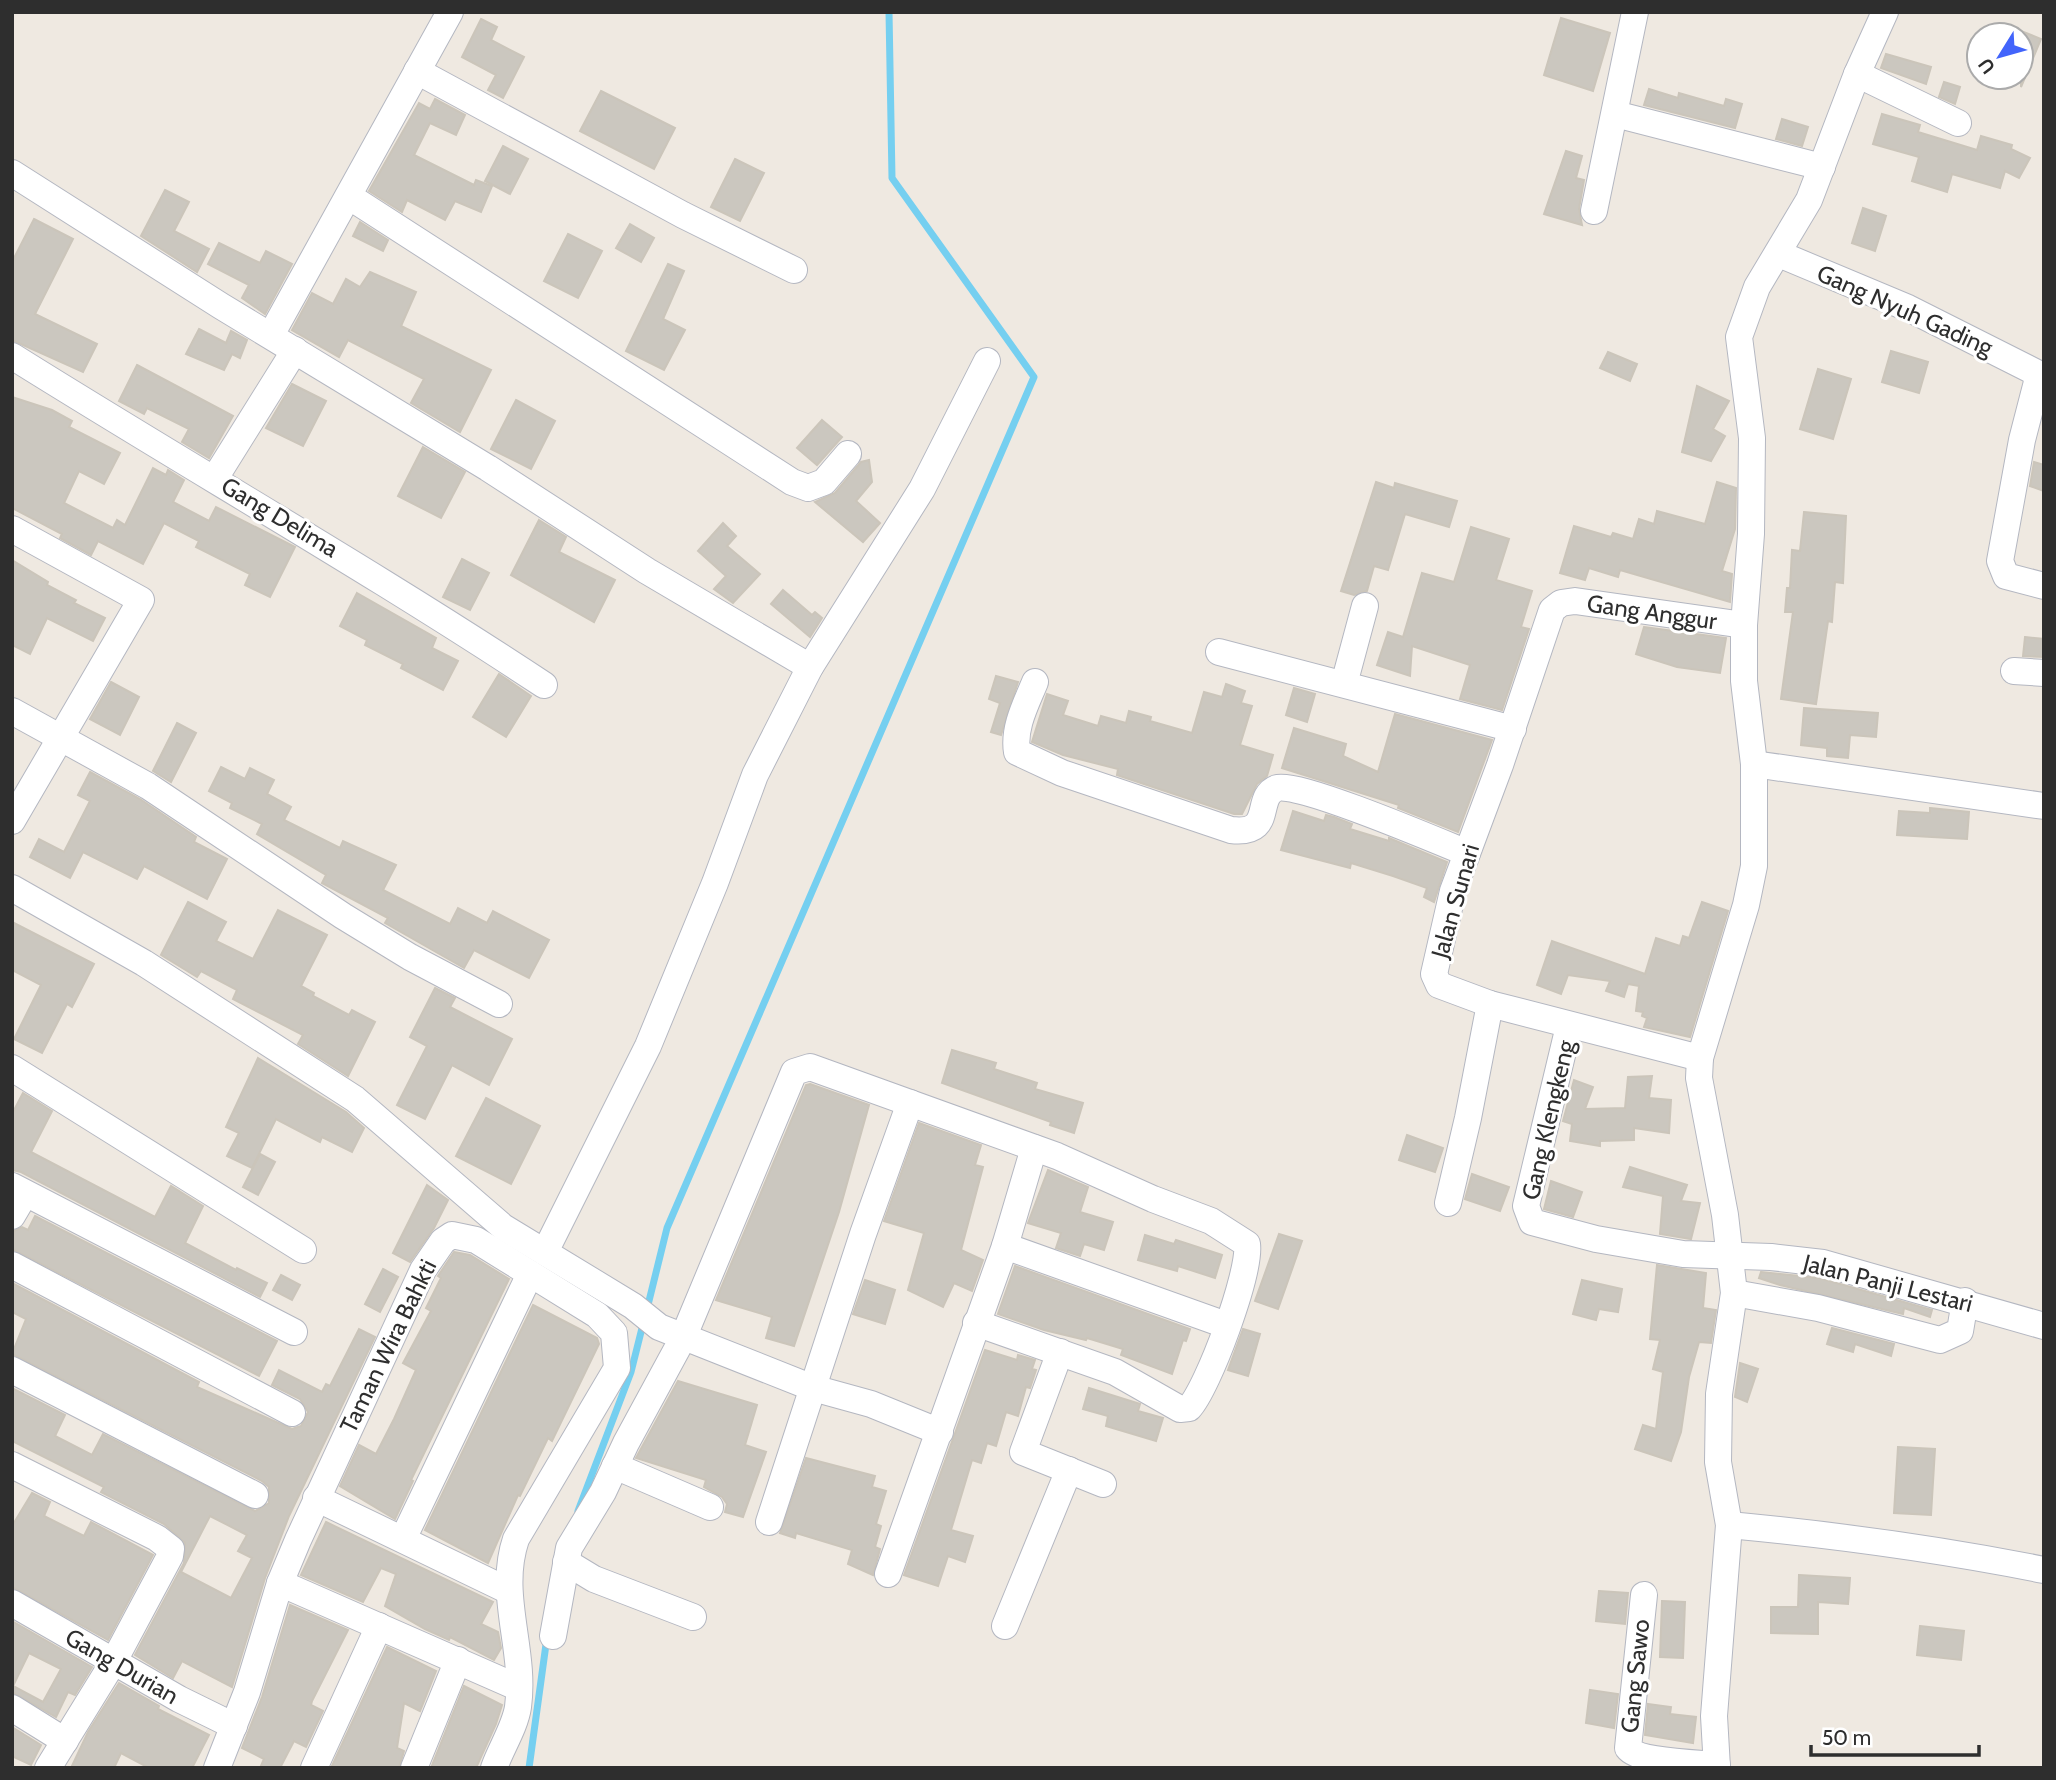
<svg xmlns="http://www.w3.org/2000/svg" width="2056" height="1780" viewBox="0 0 2056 1780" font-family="Cabin,sans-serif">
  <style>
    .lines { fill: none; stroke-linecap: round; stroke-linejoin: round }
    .stream { stroke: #75cff0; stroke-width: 7 }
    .building { fill: #cbc7bf; stroke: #cbc5ba; stroke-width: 2; fill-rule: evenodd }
    .minor-casing { stroke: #b4b7c1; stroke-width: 28 }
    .minor { stroke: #fff; stroke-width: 26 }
    .labels { text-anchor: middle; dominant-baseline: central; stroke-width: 6; stroke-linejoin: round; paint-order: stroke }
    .street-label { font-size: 24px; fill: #2e2e2e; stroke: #fff }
  </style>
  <rect width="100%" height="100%" fill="#efe9e1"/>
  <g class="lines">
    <!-- stream -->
    <g class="stream">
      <path d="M647,1309L667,1228L1034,377L892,178L889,12"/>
      <path d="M578,1511L631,1372L644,1320"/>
      <path d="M529,1768L547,1637"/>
    </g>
  </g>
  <!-- building -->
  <g class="building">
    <path d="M1561,18L1610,33L1593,91L1544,75Z"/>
    <path d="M481,19L497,27L491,40L524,57L503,98L488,90L496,75L462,57Z"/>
    <path d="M2021,31L2041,39L2021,87Z"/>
    <path d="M1886,54L1931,67L1926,84L1881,68Z"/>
    <path d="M1944,82L1960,87L1955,104L1939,97Z"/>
    <path d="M1649,89L1678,98L1679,93L1724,106L1726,99L1742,104L1735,128L1644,105Z"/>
    <path d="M601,91L675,128L654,169L580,131Z"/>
    <path d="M435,99L465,115L456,135L430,123L414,155L474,185L476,180L492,186L481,212L455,201L445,220L407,200L402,212L369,191L419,103L430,109Z"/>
    <path d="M1882,114L1920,125L1918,132L1977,150L1981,136L2012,145L2011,149L2030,158L2019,178L2005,171L2000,188L1952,174L1947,192L1912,181L1919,157L1873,144Z"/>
    <path d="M1782,119L1808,127L1802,146L1776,139Z"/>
    <path d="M503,146L528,159L510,194L485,181Z"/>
    <path d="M1566,151L1582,156L1576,178L1584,180L1579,209L1582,225L1544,214Z"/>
    <path d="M735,159L764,173L740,221L711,207Z"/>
    <path d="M165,190L189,202L174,231L209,249L197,272L141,236Z"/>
    <path d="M1863,208L1886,216L1875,251L1852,243Z"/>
    <path d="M34,219L73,239L35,314L97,344L83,372L12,340V262Z"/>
    <path d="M360,222L388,240L383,251L353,236Z"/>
    <path d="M630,224L654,238L641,262L616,248Z"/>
    <path d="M568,234L602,251L578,298L544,281Z"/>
    <path d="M219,243L260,263L266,251L292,264L265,314L242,298L249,285L208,264Z"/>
    <path d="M668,264L684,271L663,319L685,330L664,370L626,351Z"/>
    <path d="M370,272L416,292L401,326L491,370L460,432L411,403L424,379L348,340L339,357L292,330L312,293L333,304L346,279L360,287Z"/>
    <path d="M199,329L226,343L231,331L247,340L240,358L232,354L224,370L186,354Z"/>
    <path d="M1891,351L1928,362L1919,393L1882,382Z"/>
    <path d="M1608,352L1637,364L1630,381L1600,368Z"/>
    <path d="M137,365L233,416L209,458L182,442L189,429L147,408L144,414L119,401Z"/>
    <path d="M1818,369L1851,379L1833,439L1800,429Z"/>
    <path d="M292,384L326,401L303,446L266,428Z"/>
    <path d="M1697,386L1729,401L1713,429L1725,436L1711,461L1682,452Z"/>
    <path d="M12,397L52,410L72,421L69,427L120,453L104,484L79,471L64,503L113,528L117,520L125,525L153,468L166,475L168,470L184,480L173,502L209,521L216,507L295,547L270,597L245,585L250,574L196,547L199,541L164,523L143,564L98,541L91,555L60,538L62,534L12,508Z"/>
    <path d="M516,400L555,421L531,469L491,449Z"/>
    <path d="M822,420L842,437L817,465L797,448Z"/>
    <path d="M423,447L465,472L441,518L398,496Z"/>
    <path d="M869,460L872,482L856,501L880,523L863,542L815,502L835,493L861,462Z"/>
    <path d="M2034,462L2044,465V491L2030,486Z"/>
    <path d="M1376,482L1394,488L1395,483L1457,501L1449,527L1405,514L1388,570L1374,566L1367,591L1354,595L1341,591Z"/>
    <path d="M1717,482L1736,488L1735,529L1722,571L1732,574L1730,602L1620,570L1618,577L1589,568L1585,580L1560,573L1574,526L1611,537L1613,533L1633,539L1639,519L1654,524L1657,511L1705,524Z"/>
    <path d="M1804,512L1846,516L1843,583L1835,582L1832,622L1828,621L1816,704L1781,699L1793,612H1785L1787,588H1790L1792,550L1800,551Z"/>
    <path d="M539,520L566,537L559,552L615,580L594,622L511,575Z"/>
    <path d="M723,523L736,536L727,546L760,574L733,603L714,589L726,576L698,551Z"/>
    <path d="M1471,527L1509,539L1496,580L1532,591L1521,627L1529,629L1502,710L1460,699L1470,665L1412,646L1410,676L1377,665L1388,632L1403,637L1422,573L1454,582Z"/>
    <path d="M462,559L489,573L470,610L443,597Z"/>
    <path d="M12,560L48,582L47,585L76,600L74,603L105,618L93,641L47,618L30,654L12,645Z"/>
    <path d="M783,590L812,615L815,612L822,618L810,637L771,604Z"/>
    <path d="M357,593L436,638L432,648L458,661L443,690L401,668L403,664L365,645L367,640L340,626Z"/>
    <path d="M1644,627L1726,638L1720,673L1677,667L1636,654Z"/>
    <path d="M2025,637L2044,639V657L2023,656Z"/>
    <path d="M499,674L531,696L506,737L473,717Z"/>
    <path d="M996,676L1018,682L1001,735L991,732L1000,703L989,699Z"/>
    <path d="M111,682L139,697L120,735L90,719Z"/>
    <path d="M1226,684L1245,691L1241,703L1252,706L1240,745L1273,755L1267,776L1257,784L1242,814H1234L1117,775L1118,769L1063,755L1032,742L1047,694L1068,701L1063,715L1098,726L1101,716L1126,723L1129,711L1151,717L1150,721L1192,733L1204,692L1222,697Z"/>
    <path d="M1294,688L1315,694L1307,722L1286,715Z"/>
    <path d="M1804,708L1878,713L1876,737L1850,735L1848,758L1827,756V748L1801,745Z"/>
    <path d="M1395,714L1492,740L1458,832L1398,808L1399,805L1282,768L1294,728L1346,744L1343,756L1378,772Z"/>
    <path d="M177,723L196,733L171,782L153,771Z"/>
    <path d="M221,767L245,779L250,768L274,780L267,794L291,807L284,820L340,848L343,841L396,865L383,890L450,924L458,908L487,923L493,911L549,940L529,978L474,950L464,968L385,923L388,918L322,883L326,875L257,834L262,824L230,808L232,803L209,791Z"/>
    <path d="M90,772L140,799L196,837L194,842L227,859L207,899L144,866L137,879L83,852L70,878L30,857L39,839L64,852L90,801L78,795Z"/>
    <path d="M1930,808L1969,812L1967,839L1897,835L1899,811L1930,813Z"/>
    <path d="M1293,811L1324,821L1326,815L1334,817L1352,824L1350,829L1389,841V838L1447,862L1434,902L1424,897L1427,888L1393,876L1351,863L1350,868L1281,850Z"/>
    <path d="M188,902L226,922L216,941L253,959L278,910L327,935L301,986L314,993L313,996L349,1015L352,1010L375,1022L348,1076L298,1044L303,1035L233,999L237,990L201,971L197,977L161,955Z"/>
    <path d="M1702,902L1728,911L1690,1037L1644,1027L1647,1018L1642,1016L1643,1012L1636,1011L1639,986L1628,984L1624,997L1606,991L1610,981L1568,975L1561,994L1537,985L1552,941L1645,974L1656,938L1680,946L1683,936L1689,938Z"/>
    <path d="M12,922L94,964L72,1007L67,1004L42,1053L14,1039L41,985L12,970Z"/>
    <path d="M435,988L455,998L450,1007L512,1039L489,1085L452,1065L425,1119L397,1105L427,1046L410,1037Z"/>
    <path d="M952,1050L996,1063L994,1069L1037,1083L1035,1089L1083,1103L1074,1133L1050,1125L1051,1122L942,1083Z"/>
    <path d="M258,1058L346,1112L364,1128L352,1152L322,1137L320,1142L276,1119L252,1168L227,1156L239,1133L226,1127Z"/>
    <path d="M1652,1076L1649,1098L1671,1100L1669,1133L1634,1128V1140L1600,1141V1146L1570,1141L1572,1124L1563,1121L1574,1080L1593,1087L1585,1109L1625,1108L1628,1077Z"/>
    <path d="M810,1084L869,1105L839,1212L794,1346L766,1338L772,1317L716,1300L806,1085Z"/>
    <path d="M23,1093L52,1111L31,1152L155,1217L171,1186L203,1206L185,1243L236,1270L237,1268L267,1283L260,1297L21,1172L12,1170V1114Z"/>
    <path d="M486,1098L540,1126L511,1184L456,1156Z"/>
    <path d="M919,1123L981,1145L975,1165L983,1167L961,1250L983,1260L972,1291L954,1283L943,1307L908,1290L924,1233L884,1221Z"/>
    <path d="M1407,1135L1443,1148L1435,1172L1399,1160Z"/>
    <path d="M260,1154L275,1162L258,1195L243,1187Z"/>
    <path d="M1630,1167L1687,1185L1681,1201L1700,1203L1691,1239L1660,1234L1663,1196L1623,1187Z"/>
    <path d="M1048,1170L1088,1187L1080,1212L1113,1222L1104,1250L1084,1244L1080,1256L1056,1248L1061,1233L1028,1223Z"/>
    <path d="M1472,1174L1509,1187L1500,1211L1465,1199Z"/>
    <path d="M1551,1181L1582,1192L1573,1217L1544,1209Z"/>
    <path d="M427,1185L448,1200L434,1228L410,1262L393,1253Z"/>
    <path d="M35,1216L277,1341L259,1376L12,1249L14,1231L22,1227L28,1230Z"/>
    <path d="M1279,1234L1302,1241L1278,1309L1255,1301Z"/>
    <path d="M1145,1235L1174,1244L1176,1240L1222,1255L1215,1278L1178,1266L1177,1271L1138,1260Z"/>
    <path d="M454,1252L470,1255L509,1279L411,1480L413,1481L395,1519L340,1486L359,1445L376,1454L394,1419L416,1370L403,1363L431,1311L426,1308L441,1278L438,1276Z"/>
    <path d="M1657,1265L1706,1273L1703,1308L1716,1310L1711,1343L1699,1342L1689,1377L1681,1432L1671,1461L1635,1449L1643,1425L1656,1429L1663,1372L1653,1369L1660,1340L1650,1339Z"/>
    <path d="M1015,1266L1190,1329L1186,1341L1183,1340L1172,1374L1121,1355L1123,1349L1087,1338L1086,1340L1044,1330L998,1314Z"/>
    <path d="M383,1269L398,1277L380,1312L365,1304Z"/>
    <path d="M1761,1272L1819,1278L1932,1310L1930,1317L1904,1308L1903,1314L1780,1285L1759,1278Z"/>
    <path d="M281,1275L300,1285L292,1300L273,1290Z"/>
    <path d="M865,1280L895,1290L885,1324L853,1314Z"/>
    <path d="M1582,1280L1622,1289L1618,1312L1599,1309L1596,1320L1573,1314Z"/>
    <path d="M12,1283L199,1382L197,1387L292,1429L301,1426L308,1412L300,1399L272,1385L279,1370L322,1392L326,1384L330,1386L359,1329L375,1337L289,1516L265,1578L232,1687L182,1661L173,1678L135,1655L184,1563L185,1543L164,1524L101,1492L104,1487L12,1441V1393L14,1389L65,1415L55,1436L92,1455L103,1434L255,1511L269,1503V1487L262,1481L12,1354L26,1319L12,1312ZM210,1516L247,1535L238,1551L252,1558L231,1598L181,1572Z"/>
    <path d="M533,1305L597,1338L599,1344L552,1441L548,1438L520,1496L518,1495L488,1563L425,1530Z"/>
    <path d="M1832,1328L1894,1344L1891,1356L1855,1344L1853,1352L1827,1344Z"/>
    <path d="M1243,1329L1260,1334L1248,1376L1228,1370Z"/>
    <path d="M985,1350L1017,1360L1018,1355L1035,1360L1032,1369L1036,1370L1030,1388L1026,1387L1018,1416L1006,1412L996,1446L987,1443L981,1463L972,1460L951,1530L973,1536L965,1562L948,1556L938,1586L904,1575Z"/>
    <path d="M1740,1363L1758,1369L1747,1402L1735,1397Z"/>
    <path d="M678,1381L757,1405L745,1445L766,1452L743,1517L725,1512L727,1504L722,1497L704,1487L706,1480L636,1458Z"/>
    <path d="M1089,1388L1137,1403L1140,1404L1138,1411L1163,1418L1156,1441L1106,1426L1108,1416L1083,1409Z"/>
    <path d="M1898,1447L1935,1449L1931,1515L1894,1513Z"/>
    <path d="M806,1458L875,1476L872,1487L886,1491L876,1524L881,1526L875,1547L880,1549L873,1575L848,1564L852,1550L796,1533L795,1538L780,1533Z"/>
    <path d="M32,1493L50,1502L44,1516L84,1536L91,1522L153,1555L108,1640L12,1587V1526Z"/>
    <path d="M326,1522L493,1602L481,1624L498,1632L501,1648L494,1660L450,1637L449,1640L425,1629L385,1606L396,1574L381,1568L363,1602L301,1575Z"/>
    <path d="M1799,1575L1850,1578L1848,1604L1818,1602V1634L1771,1633V1607H1798Z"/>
    <path d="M1599,1591L1628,1593L1625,1624L1596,1621Z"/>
    <path d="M1662,1601L1685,1602L1683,1658L1660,1657Z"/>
    <path d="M290,1605L348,1630L312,1701L311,1705L323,1711L306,1747L294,1741L280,1768H260L264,1759L242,1748L262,1697Z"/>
    <path d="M12,1621L92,1667L75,1695L68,1692L56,1717L12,1692ZM29,1653L61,1669L43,1702L13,1686Z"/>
    <path d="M1920,1626L1964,1631L1961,1660L1917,1655Z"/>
    <path d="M387,1647L436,1671L420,1711L404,1703L397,1748L404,1751L399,1768H331Z"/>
    <path d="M119,1683L159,1706L158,1709L209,1735L192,1768H149L121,1753L114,1768H71L88,1732Z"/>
    <path d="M464,1686L502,1705L496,1724L476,1768H431Z"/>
    <path d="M1590,1690L1618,1694L1614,1728L1586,1723Z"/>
    <path d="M1648,1704L1671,1707L1670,1714L1696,1717L1693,1743L1645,1735Z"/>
    <path d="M12,1727L41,1745L31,1765L12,1756Z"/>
  </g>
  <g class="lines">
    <defs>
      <g id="minor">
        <path d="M417,71L683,215L794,270"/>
        <path d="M1857,74L1958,123"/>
        <path d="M1615,114L1822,167"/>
        <path d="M12,173L221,306L488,468L647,571L810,667"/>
        <path d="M350,197L792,482L808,488L824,482L848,454"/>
        <path d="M1594,211L1635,12"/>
        <path d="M1779,254L1908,308L2035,372L2037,382L2022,440L2000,561L2006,576L2044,586"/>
        <path d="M271,335L450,12"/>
        <path d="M12,356C189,467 370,570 544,685"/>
        <path d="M215,478L295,350"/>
        <path d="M12,529L141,600L12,821"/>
        <path d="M1219,652L1513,729"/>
        <path d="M2014,671L2044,673"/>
        <path d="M1035,682C1026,704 1013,728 1017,752L1062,773L1231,830C1276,835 1253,797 1277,788C1297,781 1440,842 1467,853"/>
        <path d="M1344,684L1365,606"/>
        <path d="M12,711L148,786L343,916L410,957L499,1004"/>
        <path d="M1754,764L2044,806"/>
        <path d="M12,888L144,963L355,1099L503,1227L633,1306L659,1327L813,1388L871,1404L940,1432"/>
        <path d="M1569,1026L1526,1206L1532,1222L1596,1239L1683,1254L1771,1257L1823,1263L2044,1326"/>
        <path d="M1700,1058L1490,1004L1439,985L1434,974L1453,891L1500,765L1552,610L1561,603L1575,601L1744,625"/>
        <path d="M12,1068L303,1250"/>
        <path d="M12,1186L294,1332"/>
        <path d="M1448,1203L1468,1118L1490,1004"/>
        <path d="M12,1216L25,1194"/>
        <path d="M1005,1246L1226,1325"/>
        <path d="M545,1252L648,1046L715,883L755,775L810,667L922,489L987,361"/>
        <path d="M12,1265L292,1413"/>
        <path d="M1734,1293L1818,1308L1940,1340L1960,1331L1965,1301"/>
        <path d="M1060,1352L1023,1452L1103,1484"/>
        <path d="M12,1370L255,1495"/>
        <path d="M12,1465L157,1538L171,1549L170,1556L114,1661L48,1768"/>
        <path d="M615,1466L710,1507"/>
        <path d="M316,1498L507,1590"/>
        <path d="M769,1522L863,1234L910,1103"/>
        <path d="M1729,1525C1835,1535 1939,1549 2044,1570"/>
        <path d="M403,1539L530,1274"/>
        <path d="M566,1562L594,1579L693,1617"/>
        <path d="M888,1574L1005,1246L1034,1148"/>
        <path d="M280,1583L519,1688"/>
        <path d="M1644,1595L1628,1748C1638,1762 1698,1763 1717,1765"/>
        <path d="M12,1603L179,1699L234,1726"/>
        <path d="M1005,1626L1069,1470"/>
        <path d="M553,1636L569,1548L603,1492L626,1443L683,1338L794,1072L810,1067L1057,1156L1153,1199L1211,1221L1247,1244C1251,1272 1208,1388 1189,1408L1180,1409L1115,1372L976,1323"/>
        <path d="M12,1708L65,1741"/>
        <path d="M217,1768L247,1692L280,1583L298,1540L423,1270L443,1241L452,1235L476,1240L597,1315L614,1333L617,1368L516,1539C497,1595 526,1649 518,1707C515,1727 501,1748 494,1768"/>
        <path d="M314,1768L379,1626"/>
        <path d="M414,1768L458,1660"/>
        <path d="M1717,1768L1714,1716L1729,1525L1718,1462L1719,1394L1734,1293L1725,1215L1699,1078L1700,1058L1746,905L1754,866V764L1744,681V625L1751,534L1752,438L1739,337L1757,287L1809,200L1857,74L1885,12"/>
      </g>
    </defs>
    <!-- minor casing -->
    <use href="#minor" class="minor-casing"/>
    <!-- minor -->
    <use href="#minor" class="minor"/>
  </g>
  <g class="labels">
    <!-- street labels -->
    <g class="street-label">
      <text transform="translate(1905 310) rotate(24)">Gang Nyuh Gading</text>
      <text transform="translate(280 517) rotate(31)">Gang Delima</text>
      <text transform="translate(1652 612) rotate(8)">Gang Anggur</text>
      <text transform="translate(1455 901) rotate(-74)">Jalan Sunari</text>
      <text transform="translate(1548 1120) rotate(-77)">Gang Klengkeng</text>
      <text transform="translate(1888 1283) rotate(14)">Jalan Panji Lestari</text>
      <text transform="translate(388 1346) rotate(-64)">Taman Wira Bahkti</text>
      <text transform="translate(122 1666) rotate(30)">Gang Durian</text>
      <text transform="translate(1635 1676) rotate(-84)">Gang Sawo</text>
    </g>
  </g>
  <!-- border -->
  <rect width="2056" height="1780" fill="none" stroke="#2e2e2e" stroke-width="28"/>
  <!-- north arrow -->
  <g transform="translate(2000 56) rotate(233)"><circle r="33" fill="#ffffff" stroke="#ababab" stroke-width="2"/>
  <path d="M0-5L12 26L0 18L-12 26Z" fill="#4264fb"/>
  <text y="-10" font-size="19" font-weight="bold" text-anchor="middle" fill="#2e2e2e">U</text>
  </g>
  <!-- scale -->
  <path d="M1811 1745v10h168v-10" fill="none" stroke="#2e2e2e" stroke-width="3.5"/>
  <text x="1822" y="1745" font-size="21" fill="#2e2e2e" stroke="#ffffff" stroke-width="5" paint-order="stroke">50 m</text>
</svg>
